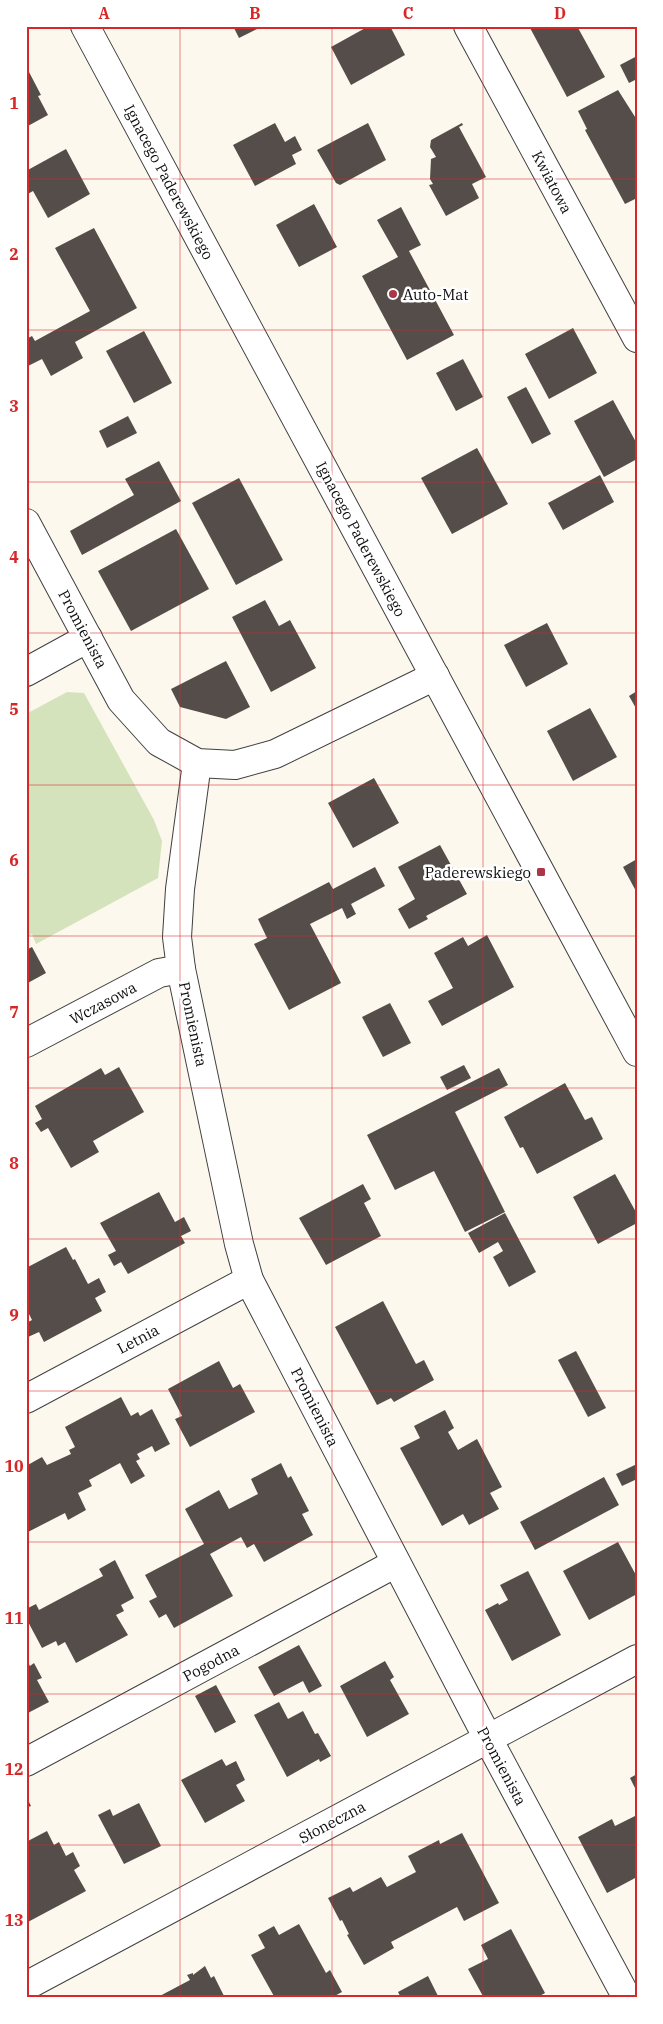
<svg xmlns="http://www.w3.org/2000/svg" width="663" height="2024" viewBox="0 0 663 2024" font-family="'IBM Plex Serif',serif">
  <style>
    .green { fill: #d4e3bc }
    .building { fill: #544d4a }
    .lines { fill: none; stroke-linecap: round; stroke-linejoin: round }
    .minor-casing { stroke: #404040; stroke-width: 30 }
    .tertiary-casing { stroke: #404040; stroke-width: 30 }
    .minor { stroke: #fff; stroke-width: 28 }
    .tertiary { stroke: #fff; stroke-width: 28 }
    .grid { fill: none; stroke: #d62828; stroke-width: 1; stroke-opacity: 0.55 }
    .poi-dot { fill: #ab3648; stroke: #fff; stroke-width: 2 }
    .labels { text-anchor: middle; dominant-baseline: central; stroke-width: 5; stroke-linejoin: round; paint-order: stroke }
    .street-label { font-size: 15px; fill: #0d0d0d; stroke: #fff }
    .poi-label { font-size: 15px; fill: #0d0d0d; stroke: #fff; text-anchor: start }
    .neatline { fill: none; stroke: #d62828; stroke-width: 2 }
    .grid-label { font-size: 16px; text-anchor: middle; font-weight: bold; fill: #d62828 }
  </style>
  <rect width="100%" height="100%" fill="#fdf8ee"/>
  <!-- green -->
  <path class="green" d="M67,692L84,693L154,820L162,841L158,878L36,944L32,934L26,937V714Z"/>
  <!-- building -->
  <g class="building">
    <path d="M233,26H263L239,38Z"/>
    <path d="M369,26H390L405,55L351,85L331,47Z"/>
    <path d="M529,26H577L605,77L567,97Z"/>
    <path d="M637,56V79L629,83L620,65Z"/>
    <path d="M29,72L41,95L38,96L48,115L26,127V73Z"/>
    <path d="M618,90L637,120V198L625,204L585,130L587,129L578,111Z"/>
    <path d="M275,123L285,142L295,136L302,150L292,155L296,164L255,186L233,145Z"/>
    <path d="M368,123L386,160L340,185L336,183L317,150Z"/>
    <path d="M462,123L463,125L459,127L486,177L472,184L479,198L446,216L429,185L433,184L430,179L431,159L436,157L430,147L431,140Z"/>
    <path d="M66,149L90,194L48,218L33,191L26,195V171Z"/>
    <path d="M314,204L337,247L299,267L276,225Z"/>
    <path d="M401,207L421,245L409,251L454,335L407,360L362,276L398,257L377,220Z"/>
    <path d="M94,228L137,308L75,342L83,358L51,376L42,359L26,367V339L32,336L35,341L90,311L55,248Z"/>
    <path d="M573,328L597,373L549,399L525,354Z"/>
    <path d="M144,331L172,383L134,403L106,351Z"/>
    <path d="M463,359L483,397L456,411L436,373Z"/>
    <path d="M526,387L551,434L532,444L507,397Z"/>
    <path d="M613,400L637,444V459L604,477L574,421Z"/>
    <path d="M128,416L137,433L107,448L99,431Z"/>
    <path d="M477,448L508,504L452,534L421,478Z"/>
    <path d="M159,461L181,501L82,555L70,531L134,495L125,479Z"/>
    <path d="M600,475L614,502L563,530L548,503Z"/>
    <path d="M239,478L283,560L236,585L192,503Z"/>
    <path d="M176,529L209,589L131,631L98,571Z"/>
    <path d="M265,600L279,626L290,620L316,668L271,692L232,617Z"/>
    <path d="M547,623L568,664L526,687L504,645Z"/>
    <path d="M226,661L250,707L226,719L180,707L171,689Z"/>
    <path d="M637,691V710L629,696Z"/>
    <path d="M590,708L617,757L573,781L547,731Z"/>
    <path d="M374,778L399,823L353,848L328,803Z"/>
    <path d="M440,845L467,894L426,916L428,919L409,929L398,909L415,899L398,867Z"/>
    <path d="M637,859V893L623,867Z"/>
    <path d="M375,867L385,886L351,904L356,914L347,919L342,908L310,924L341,983L289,1010L254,944L267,938L258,919L329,882L333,889Z"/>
    <path d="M487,935L514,987L442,1026L428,1001L453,988L434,953L463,937L468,946Z"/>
    <path d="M32,947L46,973L26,984V950Z"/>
    <path d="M390,1003L411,1043L383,1057L362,1017Z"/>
    <path d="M464,1065L471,1078L447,1090L440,1077Z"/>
    <path d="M119,1067L144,1112L93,1141L99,1152L71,1168L48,1128L41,1132L35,1123L42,1119L35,1106L101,1068L105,1075Z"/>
    <path d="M499,1068L508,1085L455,1112L505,1212L465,1232L434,1171L395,1190L367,1135Z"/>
    <path d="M565,1083L585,1120L592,1117L603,1139L537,1174L523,1147L520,1148L504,1117Z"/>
    <path d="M615,1174L637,1214V1223L598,1244L573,1197Z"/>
    <path d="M363,1184L371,1199L364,1203L381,1236L326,1265L299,1218Z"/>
    <path d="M159,1192L175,1222L184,1217L191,1231L181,1236L185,1243L128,1274L121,1262L114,1266L108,1255L116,1251L100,1223Z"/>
    <path d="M505,1213L536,1272L509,1287L493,1257L503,1251L498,1242L479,1253L468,1233Z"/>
    <path d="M66,1247L73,1260L75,1259L88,1284L99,1278L106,1292L95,1298L102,1311L44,1342L39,1332L28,1337L26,1323L32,1320L26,1308V1268Z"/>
    <path d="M383,1301L416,1364L424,1360L434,1380L394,1402L391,1398L377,1405L335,1327Z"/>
    <path d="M576,1351L606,1408L588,1417L558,1360Z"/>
    <path d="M219,1361L233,1388L240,1384L255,1412L190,1447L175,1419L182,1416L168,1389Z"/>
    <path d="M121,1397L131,1416L138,1412L140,1416L152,1409L170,1444L155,1452L152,1446L137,1454L140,1459L136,1461L145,1476L131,1484L120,1463L89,1480L92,1486L78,1493L86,1510L68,1520L65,1513L26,1533V1466L42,1457L47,1465L71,1454L69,1450L75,1447L65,1427Z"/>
    <path d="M445,1410L454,1428L448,1432L458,1450L477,1439L502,1487L490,1493L499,1509L469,1525L463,1514L442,1526L400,1448L420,1438L414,1426Z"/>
    <path d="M281,1463L288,1478L291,1476L309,1511L302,1514L313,1535L264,1562L254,1544L247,1548L241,1537L210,1554L233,1596L174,1628L166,1614L159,1618L149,1601L157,1597L145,1575L204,1544L185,1509L219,1490L229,1509L258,1494L251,1479Z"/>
    <path d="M637,1464V1479L622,1486L616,1474Z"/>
    <path d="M604,1477L619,1505L535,1550L520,1522Z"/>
    <path d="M618,1542L637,1577V1594L589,1620L563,1571Z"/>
    <path d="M115,1560L134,1598L121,1605L124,1611L116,1615L128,1635L76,1663L65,1642L58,1646L56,1641L42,1648L26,1618V1609L36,1604L39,1610L103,1576L99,1569Z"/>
    <path d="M528,1571L561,1635L512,1661L485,1610L498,1603L499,1605L508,1600L500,1585Z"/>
    <path d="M299,1645L322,1686L309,1693L303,1681L274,1696L258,1667Z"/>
    <path d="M26,1659L30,1666L34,1663L42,1678L37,1680L49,1702L26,1714Z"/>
    <path d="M385,1661L394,1677L390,1680L409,1714L367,1737L340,1686Z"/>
    <path d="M216,1685L236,1722L215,1733L195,1696Z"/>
    <path d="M279,1702L288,1719L303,1711L315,1734L318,1733L331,1756L320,1762L319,1759L287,1777L254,1715Z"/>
    <path d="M222,1759L226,1766L236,1761L245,1780L236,1785L245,1801L205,1823L181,1780Z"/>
    <path d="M637,1774V1792L630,1778Z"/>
    <path d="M26,1796L31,1806L26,1808Z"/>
    <path d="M139,1803L161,1846L124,1864L98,1815L110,1809L113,1816Z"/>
    <path d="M637,1815V1877L607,1893L578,1837L612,1819L615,1826Z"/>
    <path d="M47,1831L54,1845L59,1842L66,1856L73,1852L80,1866L74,1870L86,1891L26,1923V1842Z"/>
    <path d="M462,1833L499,1903L464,1921L457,1907L391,1942L394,1948L364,1965L347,1935L349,1934L342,1920L340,1921L328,1898L350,1887L353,1892L381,1877L387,1887L416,1872L408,1856L439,1840L440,1844Z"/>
    <path d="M299,1924L326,1973L330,1970L342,1992L331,1998H275L251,1955L265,1948L258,1935L274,1926L279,1935Z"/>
    <path d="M511,1929L545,1993L536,1998H484L468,1969L488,1959L481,1945Z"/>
    <path d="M205,1966L211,1978L214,1976L225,1998H156L190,1980L187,1975L193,1973V1975Z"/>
    <path d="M428,1976L439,1998H401L398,1992Z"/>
  </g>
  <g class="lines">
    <defs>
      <g id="minor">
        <path d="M468,26L637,338"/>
        <path d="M26,523L121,700L159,742L197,763L235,765L275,754L435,676"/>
        <path d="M26,672L88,638"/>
        <path d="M197,763L180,889L177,937L181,969L239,1244L249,1280L495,1752L627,1998"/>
        <path d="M26,1043L159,973L181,969"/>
        <path d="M26,1399L249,1280"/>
        <path d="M26,1762L396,1563"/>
        <path d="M26,1986L637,1659"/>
      </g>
      <path id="tertiary" d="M85,26L637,1052"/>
    </defs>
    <!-- minor casing -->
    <use href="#minor" class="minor-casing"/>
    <!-- tertiary casing -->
    <use href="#tertiary" class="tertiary-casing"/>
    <!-- minor -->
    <use href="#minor" class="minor"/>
    <!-- tertiary -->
    <use href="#tertiary" class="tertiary"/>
  </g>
  <!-- grid -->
  <path class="grid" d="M180,26V1998M332,26V1998M483,26V1998M26,179H637M26,330H637M26,482H637M26,633H637M26,785H637M26,936H637M26,1088H637M26,1239H637M26,1391H637M26,1542H637M26,1694H637M26,1845H637"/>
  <!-- markers -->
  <g class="poi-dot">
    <circle cx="393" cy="294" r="5"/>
    <rect x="536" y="867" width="10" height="10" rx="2.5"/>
  </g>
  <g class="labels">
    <!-- street labels -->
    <g class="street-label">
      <text transform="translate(169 182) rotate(62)">Ignacego Paderewskiego</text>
      <text transform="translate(552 182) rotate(62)">Kwiatowa</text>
      <text transform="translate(361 539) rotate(62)">Ignacego Paderewskiego</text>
      <text transform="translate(83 629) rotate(62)">Promienista</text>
      <text transform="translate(103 1003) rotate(-28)">Wczasowa</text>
      <text transform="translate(193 1024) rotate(78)">Promienista</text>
      <text transform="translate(138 1339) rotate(-28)">Letnia</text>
      <text transform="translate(315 1407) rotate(63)">Promienista</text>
      <text transform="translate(211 1663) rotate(-28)">Pogodna</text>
      <text transform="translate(502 1766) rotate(62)">Promienista</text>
      <text transform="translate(332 1822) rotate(-28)">Słoneczna</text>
    </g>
    <!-- poi labels -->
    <g class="poi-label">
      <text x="403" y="294">Auto-Mat</text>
      <text x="531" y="872" text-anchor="end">Paderewskiego</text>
    </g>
  </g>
  <!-- border -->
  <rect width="663" height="2024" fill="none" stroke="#ffffff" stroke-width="55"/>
  <rect x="28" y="28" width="608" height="1968" class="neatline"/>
  <g class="grid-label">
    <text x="104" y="19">A</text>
    <text x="255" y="19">B</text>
    <text x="408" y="19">C</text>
    <text x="560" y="19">D</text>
    <text x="14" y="109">1</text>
    <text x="14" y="260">2</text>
    <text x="14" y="412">3</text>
    <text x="14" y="563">4</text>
    <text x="14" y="715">5</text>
    <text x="14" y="866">6</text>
    <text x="14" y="1018">7</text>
    <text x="14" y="1169">8</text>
    <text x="14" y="1321">9</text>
    <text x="14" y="1472">10</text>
    <text x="14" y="1624">11</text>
    <text x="14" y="1775">12</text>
    <text x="14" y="1926">13</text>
  </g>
</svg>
